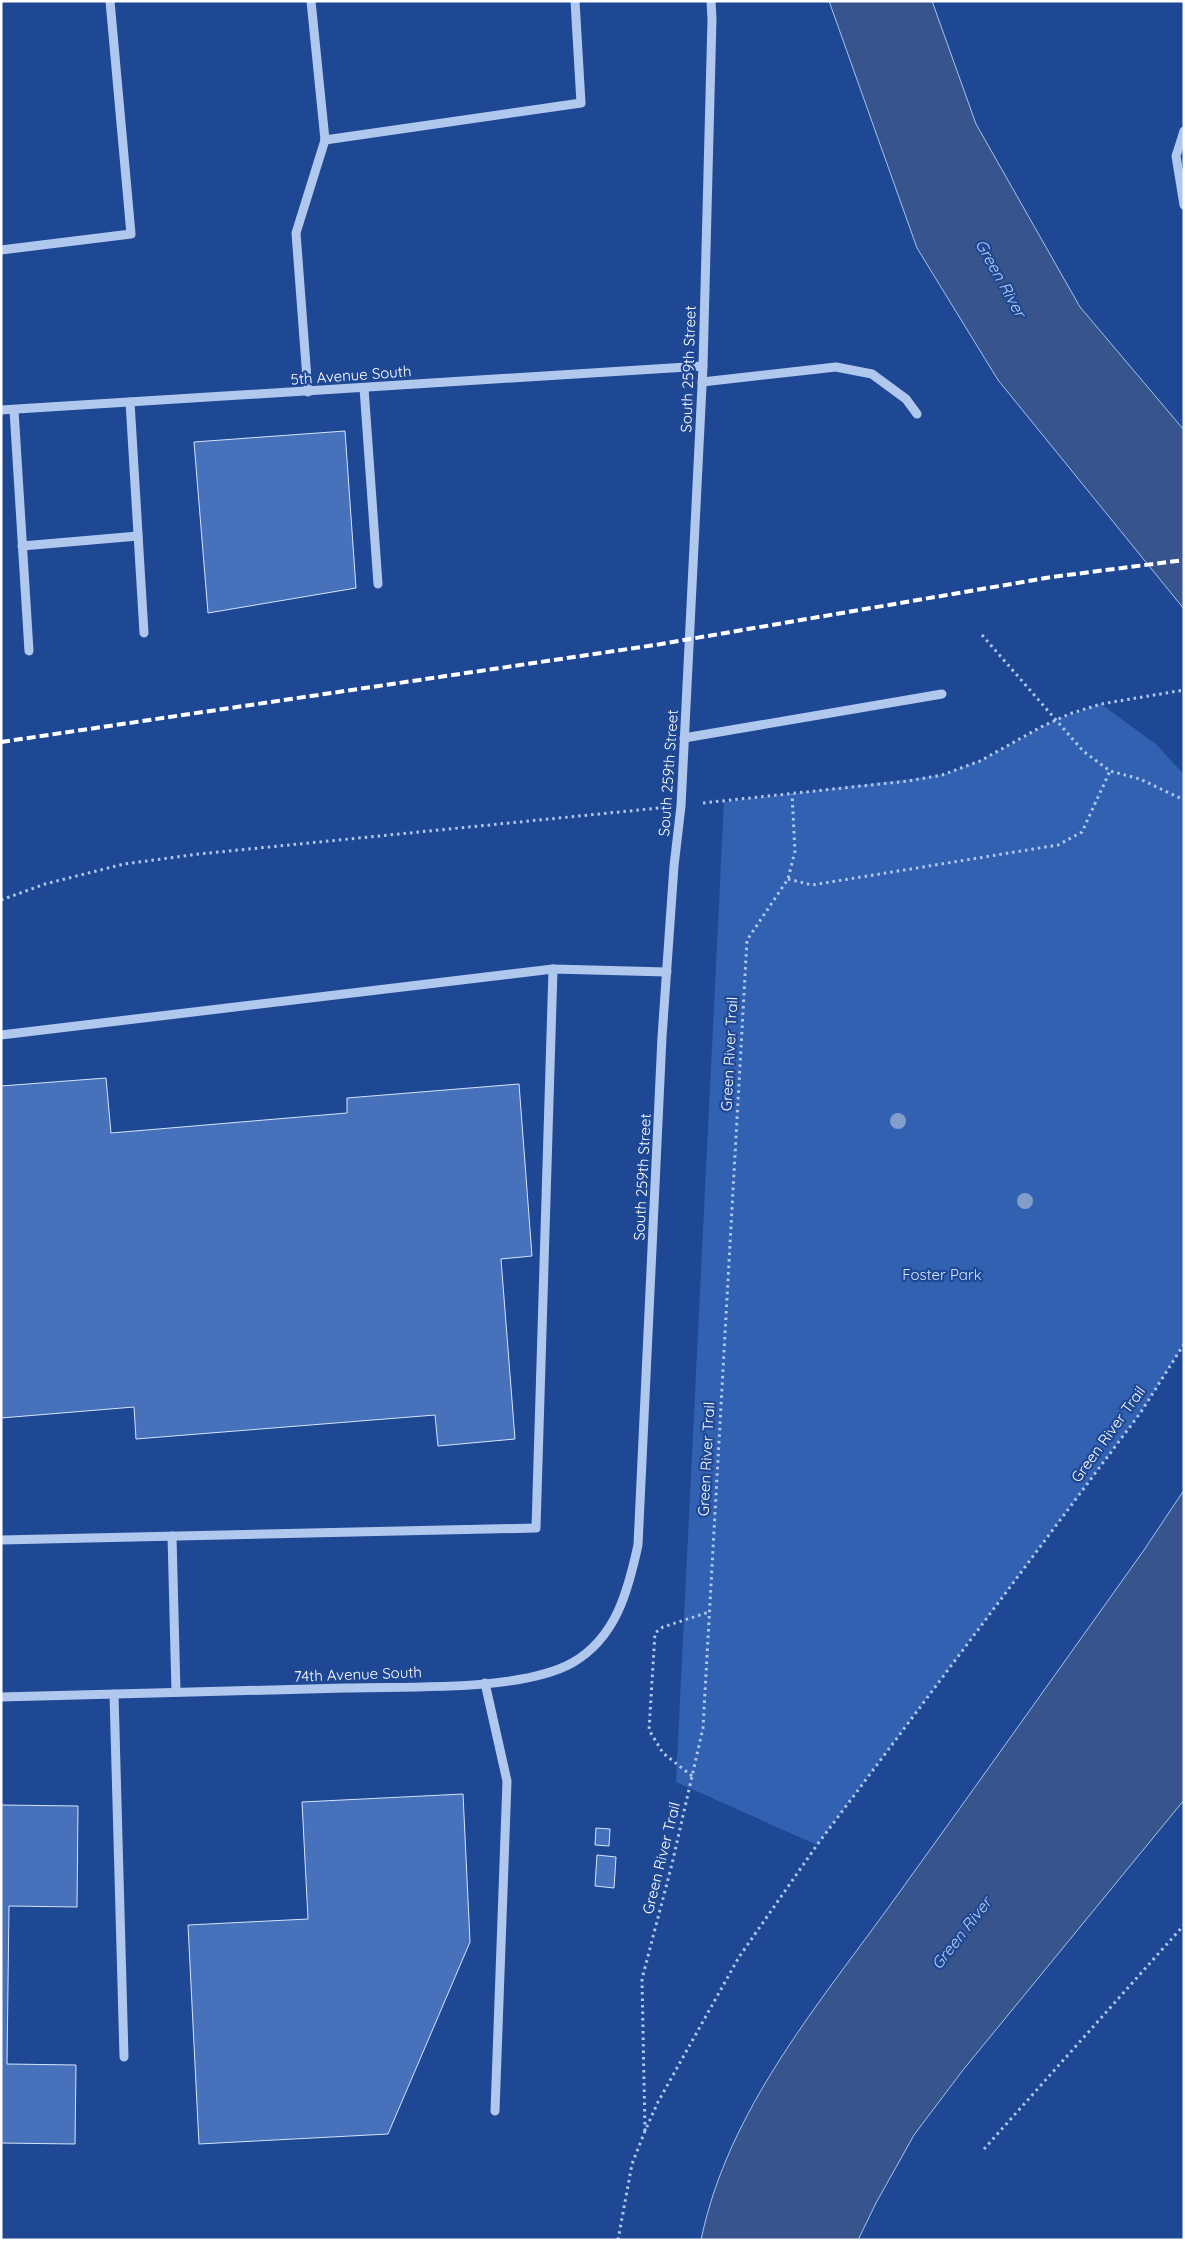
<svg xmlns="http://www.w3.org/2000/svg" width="1185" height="2241" viewBox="0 0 1185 2241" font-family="Quicksand,sans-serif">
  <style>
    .green { fill: #3261b1 }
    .water { fill: #37558c; stroke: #a5c2f0 }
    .building { fill: #4771ba; stroke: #d7e4fa }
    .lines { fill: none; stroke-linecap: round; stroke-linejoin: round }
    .path { stroke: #b1c8ee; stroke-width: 3; stroke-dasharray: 2.5 4; stroke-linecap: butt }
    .minor { stroke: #b1c8ee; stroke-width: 9 }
    .rail { stroke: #fff; stroke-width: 4; stroke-dasharray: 9 4; stroke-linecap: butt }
    .tree { fill: #849ecc }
    .labels { text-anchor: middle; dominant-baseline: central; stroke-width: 4.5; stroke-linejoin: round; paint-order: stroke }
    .street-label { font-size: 15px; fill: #fff; stroke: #1f4894 }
    .park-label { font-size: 15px; fill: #d7e4fa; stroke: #1f4894 }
    .water-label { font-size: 16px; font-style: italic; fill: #bdd2f5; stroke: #1f4894 }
  </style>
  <rect width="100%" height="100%" fill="#1f4894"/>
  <!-- green -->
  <path class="green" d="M1101,704L1157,745L1184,775V1344L1141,1412L817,1845L676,1782L724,802L942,775L980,761L1055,720Z"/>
  <!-- water -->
  <g class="water">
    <path d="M829,1H932L976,124L1080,307L1184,430V609L998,380L917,248Z"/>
    <path d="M1184,1490V1800L963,2070L914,2135L876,2203L858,2240H701C728,2109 820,2003 896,1897C979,1782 1062,1665 1144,1550Z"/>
  </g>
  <!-- building -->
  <g class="building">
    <path d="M345,431L356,588L208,613L194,442Z"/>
    <path d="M106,1078L111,1133L347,1113V1098L519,1084L532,1256L501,1259L515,1439L438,1446L435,1415L136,1439L134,1407L1,1418V1086Z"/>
    <path d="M463,1794L470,1942L388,2134L199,2144L188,1925L308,1919L302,1802Z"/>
    <path d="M1,1805L78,1806L77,1907L9,1906L7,2064L76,2065L75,2144L1,2143Z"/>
    <path d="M596,1828L610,1829L609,1846L595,1845Z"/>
    <path d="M597,1855L616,1857L614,1888L595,1886Z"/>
  </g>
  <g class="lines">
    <!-- path -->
    <g class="path">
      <path d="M982,635L1083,751L1110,771L1140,779L1184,800"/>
      <path d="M703,803L908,781L942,775L980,761L1041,727L1069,714L1101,704L1184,690"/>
      <path d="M788,879L812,885L1058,845L1082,832L1110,771"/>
      <path d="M1,900L45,884L124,864L199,854L659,808"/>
      <path d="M692,1776L663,1753L649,1730L655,1633L663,1627L709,1612"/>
      <path d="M645,2131L642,1979L672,1864L703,1728L747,940L788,879L795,851L792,794"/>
      <path d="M984,2149L1184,1925"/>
      <path d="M618,2240L632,2164L645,2131L658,2102L739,1957L817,1845L1141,1412L1184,1344"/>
    </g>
    <!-- minor -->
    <g class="minor">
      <path d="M1184,131L1176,156L1184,205"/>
      <path d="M325,140L581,103L575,1"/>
      <path d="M1,250L131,234L110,1"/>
      <path d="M702,382L836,367L872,374L906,399L917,414"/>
      <path d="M364,388L378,584"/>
      <path d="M308,392L296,233L325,140L311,1"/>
      <path d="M130,402L144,633"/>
      <path d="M1,410L703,366"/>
      <path d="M14,410L29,651"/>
      <path d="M22,546L138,536"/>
      <path d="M684,738L942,694"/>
      <path d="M1,1035L553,969"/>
      <path d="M172,1536L176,1692"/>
      <path d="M1,1540L536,1528L553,969L667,972"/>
      <path d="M485,1683L507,1781L495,2111"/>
      <path d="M114,1694L124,2057"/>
      <path d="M1,1697C116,1694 230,1691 345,1688C406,1686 519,1692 572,1663C616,1638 628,1591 638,1545L662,1037L674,866L681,806L703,366L712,19L711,1"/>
    </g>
    <!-- rail -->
    <path class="rail" d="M1,742L655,645L1052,577L1184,560"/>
  </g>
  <!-- trees -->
  <g class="tree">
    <circle cx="898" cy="1121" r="8"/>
    <circle cx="1025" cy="1201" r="8"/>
  </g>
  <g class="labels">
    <!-- street labels -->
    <g class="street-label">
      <text transform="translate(688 369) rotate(-88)">South 259th Street</text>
      <text transform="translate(351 375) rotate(-4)">5th Avenue South</text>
      <text transform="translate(668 773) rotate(-86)">South 259th Street</text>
      <text transform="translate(729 1054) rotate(-87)">Green River Trail</text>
      <text transform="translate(642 1177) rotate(-87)">South 259th Street</text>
      <text transform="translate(1108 1434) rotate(-54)">Green River Trail</text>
      <text transform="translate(706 1459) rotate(-87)">Green River Trail</text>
      <text transform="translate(358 1674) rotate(-2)">74th Avenue South</text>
      <text transform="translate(661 1858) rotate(-76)">Green River Trail</text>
    </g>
    <!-- park labels -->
    <g class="park-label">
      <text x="942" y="1274">Foster Park</text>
    </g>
    <!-- water labels -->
    <g class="water-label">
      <text transform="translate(1001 278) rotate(61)">Green River</text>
      <text transform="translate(961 1933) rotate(-52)">Green River</text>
    </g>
  </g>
  <!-- border -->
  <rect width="1185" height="2241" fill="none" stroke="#ffffff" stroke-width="5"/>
</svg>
